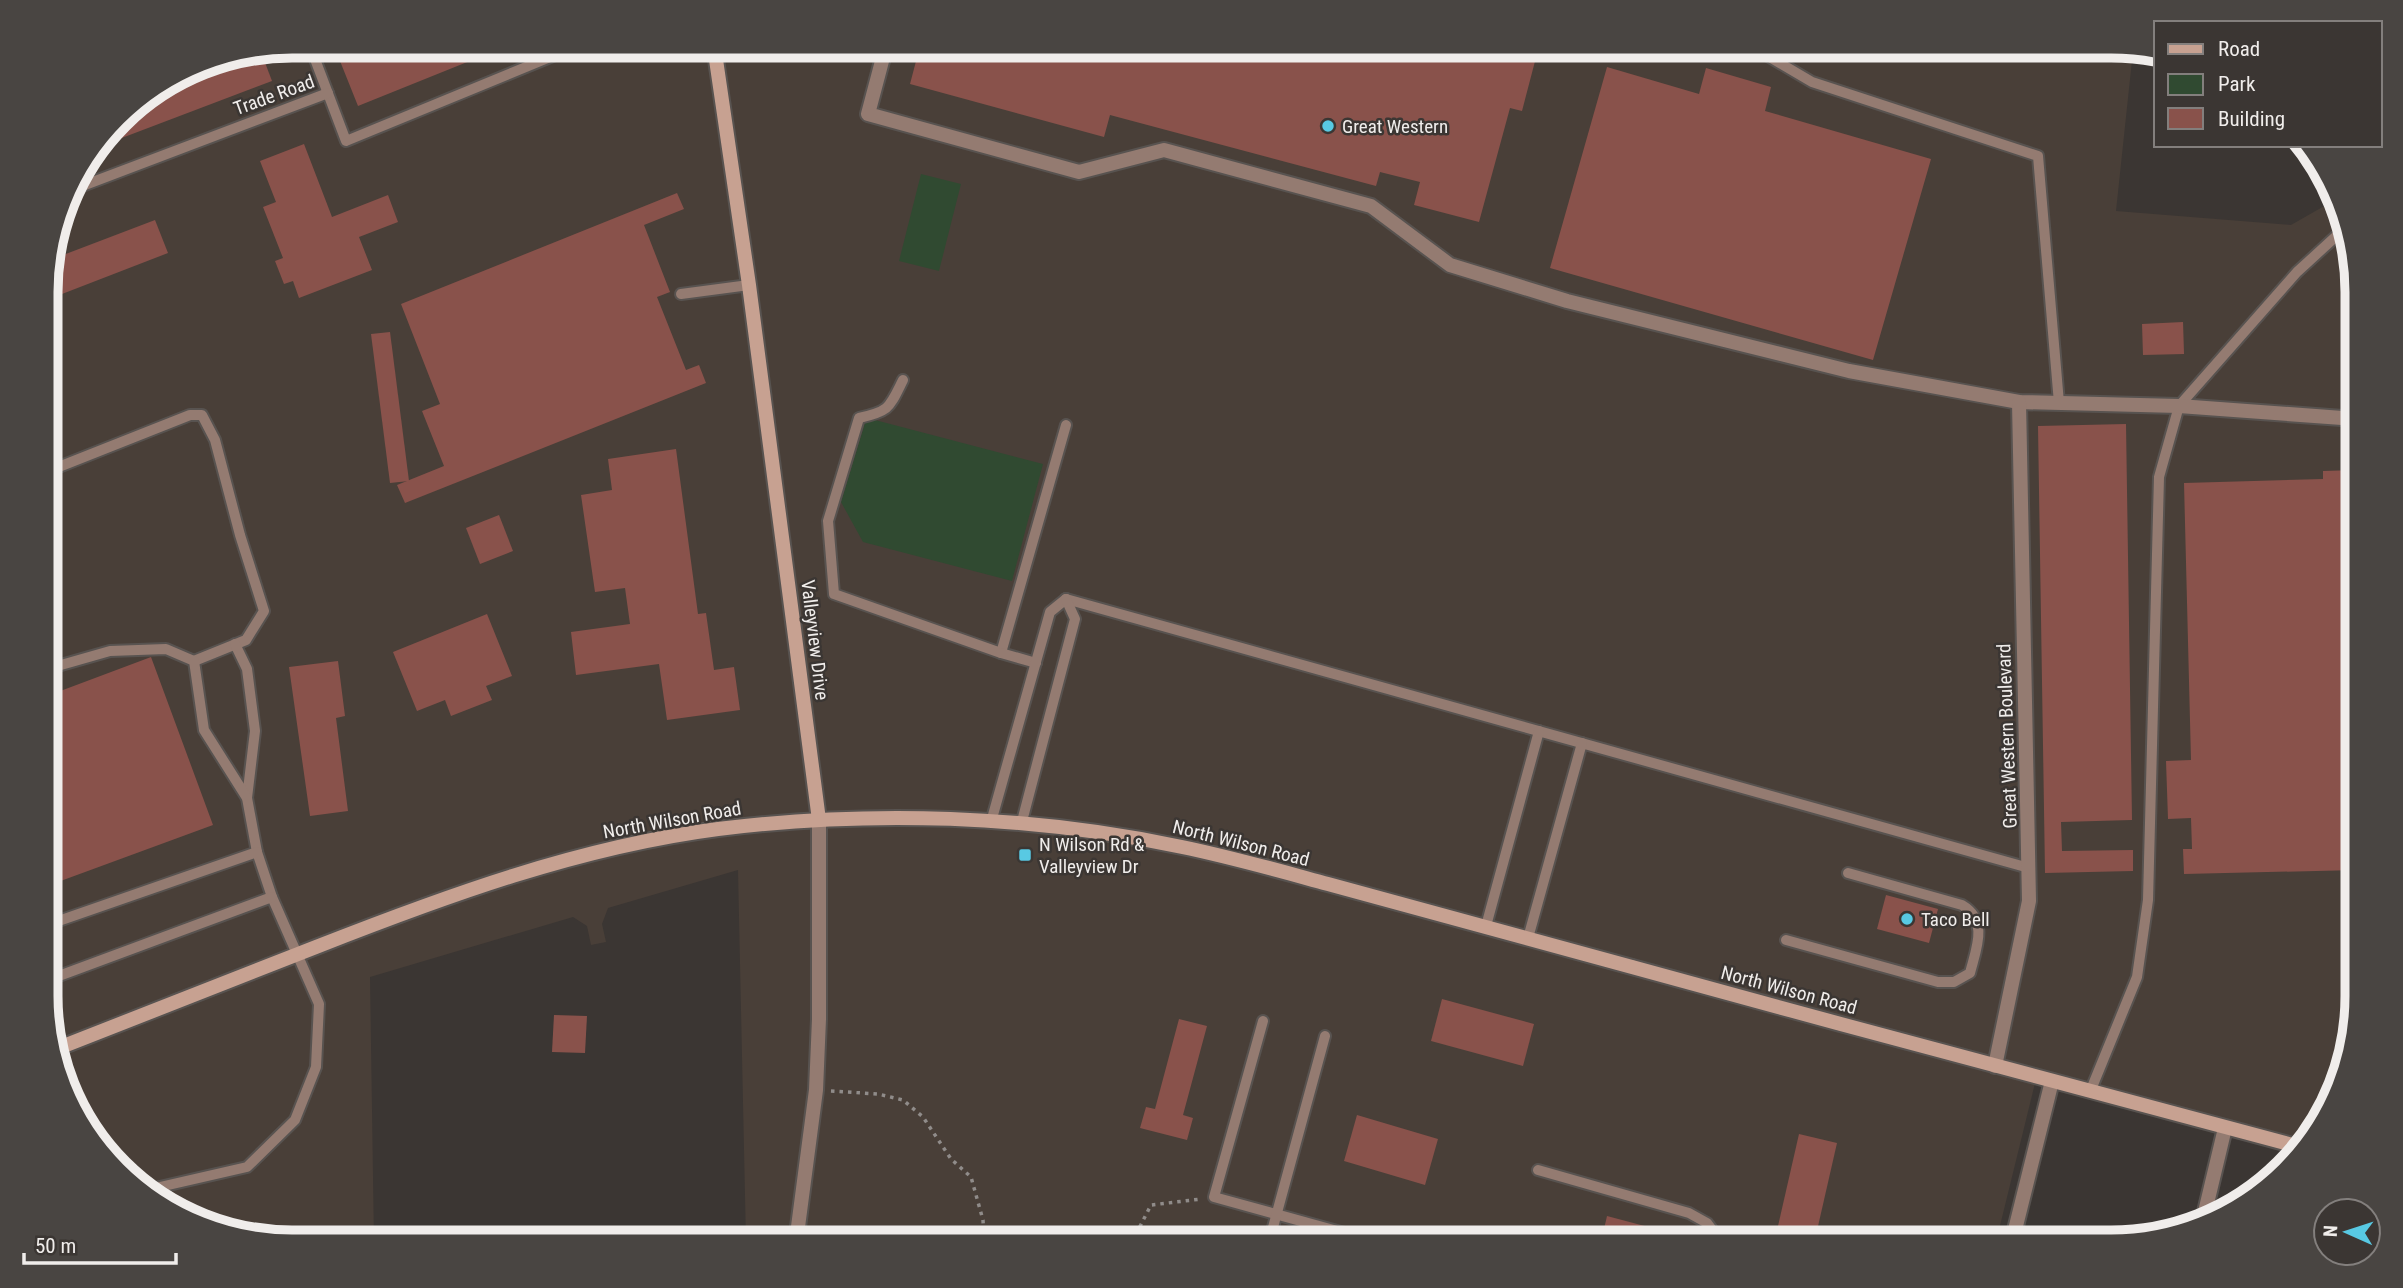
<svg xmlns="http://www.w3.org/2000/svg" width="2403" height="1288" viewBox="0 0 2403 1288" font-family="'Roboto Condensed',sans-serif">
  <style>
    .built { fill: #493f38 }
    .green { fill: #304a31 }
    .building { fill: #89524b }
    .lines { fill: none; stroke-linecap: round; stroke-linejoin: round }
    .lane-casing { stroke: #585350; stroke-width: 14 }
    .street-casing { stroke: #585350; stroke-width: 18 }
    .secondary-casing { stroke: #585350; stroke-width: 18 }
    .path { stroke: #908c8a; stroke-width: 3.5; stroke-dasharray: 3.5 5; stroke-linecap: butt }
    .lane { stroke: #947b71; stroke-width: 10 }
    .street { stroke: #947b71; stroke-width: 14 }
    .secondary { stroke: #c7a191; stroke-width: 14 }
    .poi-dot { fill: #58c9e3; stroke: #3b3633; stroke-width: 2.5 }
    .labels { text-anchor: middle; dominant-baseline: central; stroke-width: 5; stroke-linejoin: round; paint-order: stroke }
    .street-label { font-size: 19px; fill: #f0edeb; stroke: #3b3633 }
    .poi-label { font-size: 19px; fill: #f0edeb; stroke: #3b3633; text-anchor: start }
    .rim { fill: none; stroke: #f0edeb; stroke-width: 9 }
  </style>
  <rect width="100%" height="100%" fill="#3b3633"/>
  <!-- built -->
  <path class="built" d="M292,46H2111L2133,51L2116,211L2291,225L2333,201L2355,260L2357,996L2332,1105L2299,1142L2037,1075L1996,1242H746L738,870L608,908L602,924L606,942L591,945L587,926L573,917L370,977L374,1242H292L183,1217L87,1133L48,1028L46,276L71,183L129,107L198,64Z"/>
  <!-- green -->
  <g class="green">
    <path d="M921,174L961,184L939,271L899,261Z"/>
    <path d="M875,420L1043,464L1012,581L863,542L841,502L865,423Z"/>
  </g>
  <!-- building -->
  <g class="building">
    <path d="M364,46H507L358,106L338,56Z"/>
    <path d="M920,46H1539L1522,111L1510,108L1479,222L1414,205L1420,182L1380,172L1376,186L1110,115L1104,137L910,84Z"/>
    <path d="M261,52L272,81L98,147L129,107L198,64Z"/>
    <path d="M1607,67L1699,94L1706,68L1771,87L1765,111L1931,159L1873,360L1550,268Z"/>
    <path d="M304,144L332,217L388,195L398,222L359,237L372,270L299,298L293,281L284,284L275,261L283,258L263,207L276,202L260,161Z"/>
    <path d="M677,193L684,209L644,225L670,292L657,297L686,370L699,365L706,383L405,503L397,485L444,466L422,411L440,404L401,304Z"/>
    <path d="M155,220L168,253L62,294L50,260Z"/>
    <path d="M2183,322L2184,354L2143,355L2142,324Z"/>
    <path d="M390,332L409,481L390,483L371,334Z"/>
    <path d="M2126,424L2132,820L2061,822L2062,851L2133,850V871L2045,873L2038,426Z"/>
    <path d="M676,449L698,614L706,613L714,670L734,667L740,710L667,720L659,664L576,675L571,632L630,624L625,588L595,592L581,495L612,490L608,459Z"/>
    <path d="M2356,470L2357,870L2184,874L2183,849H2192L2191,818L2168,819L2166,761L2191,760L2184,483L2323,479V471Z"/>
    <path d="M499,515L513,551L480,564L466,528Z"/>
    <path d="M487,614L512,676L486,686L492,700L451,716L445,700L417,711L393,652Z"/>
    <path d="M151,657L213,825L47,886V796L62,791L47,751V696Z"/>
    <path d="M338,661L345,716L336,718L348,811L310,816L289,667Z"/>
    <path d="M1886,895L1938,909L1929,943L1877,929Z"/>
    <path d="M1442,999L1534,1024L1523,1066L1431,1041Z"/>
    <path d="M554,1015L587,1016L585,1053L552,1052Z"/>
    <path d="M1179,1019L1207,1026L1183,1115L1193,1118L1187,1140L1140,1128L1146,1107L1155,1109Z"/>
    <path d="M1357,1115L1438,1139L1425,1185L1344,1161Z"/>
    <path d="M1799,1134L1837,1143L1816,1235L1778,1226Z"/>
    <path d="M1607,1216L1686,1237L1685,1242H1601Z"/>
  </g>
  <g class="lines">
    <defs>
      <g id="lane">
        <path d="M310,46L346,141L577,46"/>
        <path d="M1751,46L1812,82L2038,156L2059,403"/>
        <path d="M69,191L328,93"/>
        <path d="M681,294L749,285"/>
        <path d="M903,380C889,408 890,411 859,418L828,521L834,594L1001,653L1066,425"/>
        <path d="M2351,419L2356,287"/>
        <path d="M46,472L190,415H202L215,440L240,535L264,611L246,640L194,661"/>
        <path d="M1066,599L2029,868"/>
        <path d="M235,644L247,669L255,731L247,798"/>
        <path d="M1001,653L1036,663"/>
        <path d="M47,669L110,651L166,649L194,661L204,730L247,798L257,852"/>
        <path d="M991,822L1050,612L1066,599"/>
        <path d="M1021,825L1075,619L1066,599"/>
        <path d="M47,925L257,852L272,897L319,1004L316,1067L295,1120L247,1167L151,1189"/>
        <path d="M1486,926L1539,731"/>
        <path d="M1528,938L1582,743"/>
        <path d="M1786,940L1938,982H1954L1970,973C1976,949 1989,921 1962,905L1848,873"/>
        <path d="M48,980L272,897"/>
        <path d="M1263,1021L1214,1197L1377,1242"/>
        <path d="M2090,1092L2137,977L2148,900L2159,477L2179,406L2297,272L2344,229"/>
        <path d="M1538,1170L1689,1213L1707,1223L1721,1242"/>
        <path d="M1269,1242L1325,1036"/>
      </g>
      <g id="street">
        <path d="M886,46L868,114L1079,172L1164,150L1371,206L1450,265L1567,301L1849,371L2019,402L2179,406L2356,419"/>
        <path d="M1995,1066L2029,901L2019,402"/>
        <path d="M2204,1216L2225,1128"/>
        <path d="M796,1242L816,1090L819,1019V820"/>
        <path d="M2012,1242L2052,1081"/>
      </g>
      <g id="secondary">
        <path d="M714,46L749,285L819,820"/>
        <path d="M56,1049C142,1015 229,981 316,947C446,896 579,847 718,829C870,810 1031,815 1182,847C1231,857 1280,871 1328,884C1430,911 1531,939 1632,967C1853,1028 2075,1087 2296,1146"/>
      </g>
    </defs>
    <!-- lane casing -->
    <use href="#lane" class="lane-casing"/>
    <!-- street casing -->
    <use href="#street" class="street-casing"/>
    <!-- secondary casing -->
    <use href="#secondary" class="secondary-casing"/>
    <!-- path -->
    <g class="path">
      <path d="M831,1091L878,1094L903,1100L923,1117L951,1159L971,1177L983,1220L984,1242"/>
      <path d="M1132,1242L1151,1205L1201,1199"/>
    </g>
    <!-- lane -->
    <use href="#lane" class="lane"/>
    <!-- street -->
    <use href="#street" class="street"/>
    <!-- secondary -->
    <use href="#secondary" class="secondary"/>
  </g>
  <!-- markers -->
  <g class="poi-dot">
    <circle cx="1328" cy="126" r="7"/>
    <rect x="1018" y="848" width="14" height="14" rx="3.5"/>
    <circle cx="1907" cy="919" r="7"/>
  </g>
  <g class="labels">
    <!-- street labels -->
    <g class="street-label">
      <text transform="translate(274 95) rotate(-20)">Trade Road</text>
      <text transform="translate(815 640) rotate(83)">Valleyview Drive</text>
      <text transform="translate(2007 736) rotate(-92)">Great Western Boulevard</text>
      <text transform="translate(672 820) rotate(-10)">North Wilson Road</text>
      <text transform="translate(1241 843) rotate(14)">North Wilson Road</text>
      <text transform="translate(1789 990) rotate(15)">North Wilson Road</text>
    </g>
    <!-- poi labels -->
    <g class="poi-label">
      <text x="1342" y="126">Great Western</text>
      <text x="1039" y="844">N Wilson Rd &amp;<tspan x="1039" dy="22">Valleyview Dr</tspan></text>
      <text x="1921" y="919">Taco Bell</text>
    </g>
  </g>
  <!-- crop -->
  <path d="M0 0H2403V1288H0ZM292 58H2111A234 234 0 0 1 2345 292V996A234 234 0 0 1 2111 1230H292A234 234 0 0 1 58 996V292A234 234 0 0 1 292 58Z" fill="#494542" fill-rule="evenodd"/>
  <path class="rim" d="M292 58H2111A234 234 0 0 1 2345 292V996A234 234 0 0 1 2111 1230H292A234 234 0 0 1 58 996V292A234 234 0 0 1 292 58Z"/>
  <!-- legend -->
  <rect x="2154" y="21" width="228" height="126" fill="#3b3633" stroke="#837f7d" stroke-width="2"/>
  <rect x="2168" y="44" width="35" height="10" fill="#c7a191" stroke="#837f7d" stroke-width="2"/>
  <text x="2218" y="56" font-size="21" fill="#f0edeb">Road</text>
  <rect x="2168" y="74" width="35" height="21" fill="#304a31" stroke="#837f7d" stroke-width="2"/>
  <text x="2218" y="91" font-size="21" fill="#f0edeb">Park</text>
  <rect x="2168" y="108" width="35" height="21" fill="#89524b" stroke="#837f7d" stroke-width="2"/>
  <text x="2218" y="126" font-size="21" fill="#f0edeb">Building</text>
  <!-- north arrow -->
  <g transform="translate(2347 1232) rotate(273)"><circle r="33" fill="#3b3633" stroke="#837f7d" stroke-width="2"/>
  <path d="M0-5L12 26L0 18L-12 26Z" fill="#58c9e3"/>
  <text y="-10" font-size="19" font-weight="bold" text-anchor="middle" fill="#f0edeb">N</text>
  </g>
  <!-- scale -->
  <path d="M24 1253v10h152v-10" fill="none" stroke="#f0edeb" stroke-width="3.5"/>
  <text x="35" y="1253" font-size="21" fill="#f0edeb" stroke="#3b3633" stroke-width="5" paint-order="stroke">50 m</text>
</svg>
